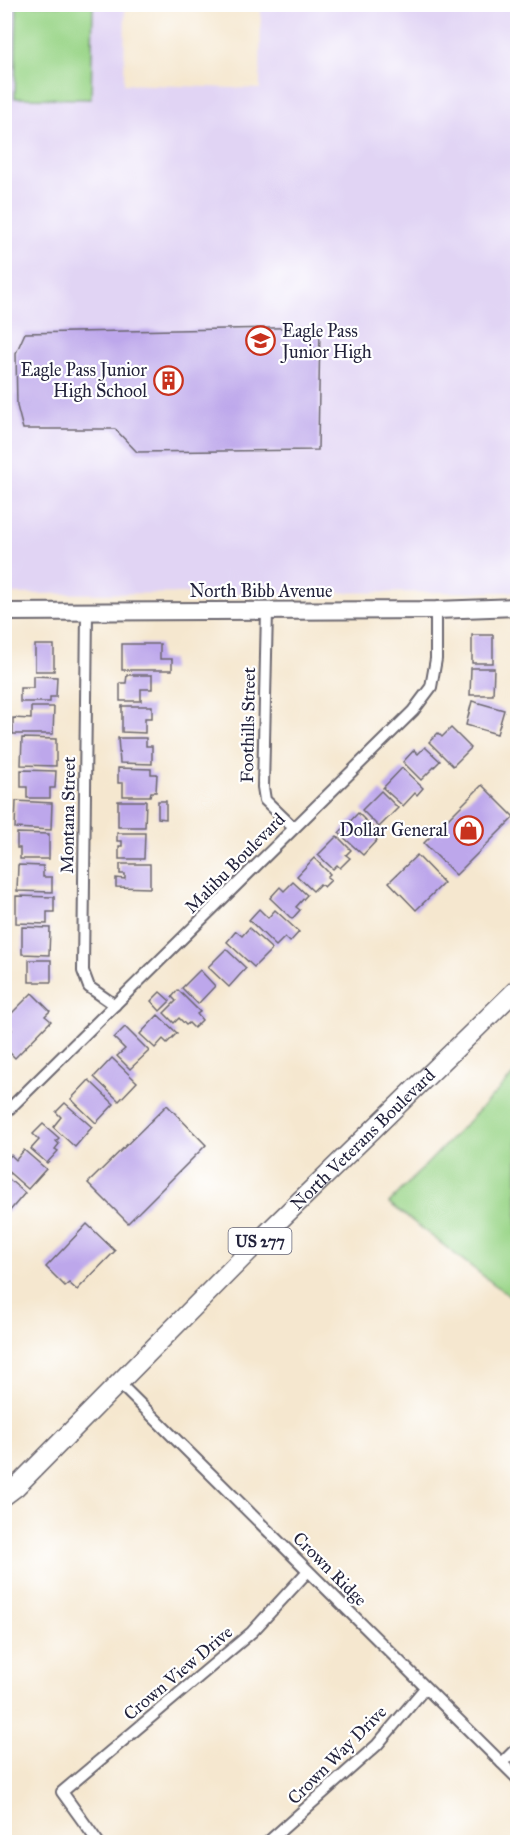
<svg xmlns="http://www.w3.org/2000/svg" width="522" height="1847" viewBox="0 0 522 1847" font-family="'IM FELL Great Primer',serif">
  <style>
    .built { fill: #e1d4f4 }
    .green { fill: #9bd68a; stroke: #5e7c62; stroke-width: 1.5 }
    .building { fill: #bda7eb }
    .lines { fill: none; stroke-linecap: round; stroke-linejoin: round }
    .minor-casing { stroke: #6c676f; stroke-width: 14 }
    .secondary-casing { stroke: #6c676f; stroke-width: 20 }
    .trunk-casing { stroke: #6c676f; stroke-width: 21 }
    .minor { stroke: #fff; stroke-width: 10 }
    .secondary { stroke: #fff; stroke-width: 16 }
    .trunk { stroke: #fff; stroke-width: 18 }
    .labels { text-anchor: middle; dominant-baseline: central; stroke-width: 4.5; stroke-linejoin: round; paint-order: stroke }
    .shield { fill: #fff; stroke: #646476; stroke-width: 1.5 }
    .shield-label { font-size: 16px; font-weight: bold; fill: #22223b }
    .poi-label { font-size: 18px; fill: #22223b; stroke: #fff; text-anchor: end }
    .street-label { font-size: 18px; fill: #22223b; stroke: #fff }
  </style>
  <rect width="100%" height="100%" fill="#fff"/>
  <filter id="ink" filterUnits="userSpaceOnUse"><feTurbulence type="fractalNoise" baseFrequency=".0167" numOctaves="2"/><feDisplacementMap in="SourceGraphic" scale="12" xChannelSelector="R" yChannelSelector="G"/><feConvolveMatrix kernelMatrix="1 2 1 2 8 2 1 2 1" color-interpolation-filters="sRGB"/></filter>
  <filter id="wash" filterUnits="userSpaceOnUse"><feTurbulence type="fractalNoise" baseFrequency=".008" numOctaves="4" result="noise"/><feDisplacementMap in="SourceGraphic" scale="24" xChannelSelector="R" yChannelSelector="G"/><feGaussianBlur stdDeviation="1.35" result="paint"/><feColorMatrix in="noise" values="0 0 0 0 0 0 0 0 0 0 0 0 0 0 0 0 0 1.4 0 .05"/><feComposite in="paint" operator="in"/></filter>
  <g filter="url(#wash)">
    <rect width="100%" height="100%" fill="#f5e7cf"/>
    <!-- built -->
    <path class="built" d="M4,5H125L124,84L260,89L261,5H517V592L5,594Z"/>
    <!-- green -->
    <g class="green">
      <path d="M17,5H93L91,99L15,98Z"/>
      <path d="M517,1071V1302L389,1203Z"/>
    </g>
    <g id="blocks">
      <!-- building -->
      <g class="building">
        <path d="M320,327L318,450L137,452L115,429H23L17,406L16,353L25,333Z"/>
        <rect x="472" y="635" width="21" height="28"/>
        <path d="M122,644H160V659H172V670H122Z"/>
        <rect x="35" y="645" width="19" height="26"/>
        <path d="M471,668H494L493,695H470Z"/>
        <path d="M127,675H152V689H141V701H120V683H126Z"/>
        <path d="M33,676L57,677L56,697H50V702H20V688H33Z"/>
        <path d="M472,701L504,710L497,734L466,725Z"/>
        <path d="M122,706H152V718H145V733L122,732Z"/>
        <path d="M31,707H54L53,734H13V718L31,719Z"/>
        <path d="M451,728L471,748L453,766L429,742L438,733L442,737Z"/>
        <path d="M22,738L56,739V766L21,765Z"/>
        <path d="M118,738H146V746H152V764L120,763Z"/>
        <path d="M425,747L440,761L421,780L403,762L414,750L418,754Z"/>
        <path d="M118,768L151,769V774H157L156,792H151L150,796H123V783H118Z"/>
        <path d="M402,768L423,788L417,795L415,793L403,806L383,788Z"/>
        <path d="M21,770L56,771L55,788H50V798H27V787H21Z"/>
        <path d="M482,785L514,817L456,875L424,843Z"/>
        <path d="M381,791L398,808L379,827L362,810Z"/>
        <path d="M16,801L52,803L51,830L15,828Z"/>
        <path d="M118,801H146L145,827H118Z"/>
        <path d="M158,801H166V819L158,818Z"/>
        <path d="M358,813L374,829L370,833L377,840L363,855L339,833Z"/>
        <path d="M17,833L49,834V859H20V848H17Z"/>
        <path d="M117,833H145L144,859H119V846H122V841H117Z"/>
        <path d="M337,836L351,850L346,855L350,858L340,868L337,865L333,869L318,855Z"/>
        <path d="M417,855L444,883L416,910L389,882Z"/>
        <path d="M314,858L330,874L327,877L331,880L324,887L320,884L313,891L297,876Z"/>
        <path d="M120,864H150V888L116,887V878L125,879V874H120Z"/>
        <path d="M18,865L43,866V877H52V892L17,891Z"/>
        <path d="M293,882L307,895L296,907L300,910L292,919L270,898L280,887L284,891Z"/>
        <path d="M16,896L54,897V912H47V924L16,923Z"/>
        <path d="M259,909L268,918L275,910L299,932L290,942L285,937L276,946L249,920Z"/>
        <path d="M22,927L50,928L49,955L22,954Z"/>
        <path d="M249,928L272,949L254,967L227,942L236,931L242,936Z"/>
        <path d="M226,949L246,968L229,987L208,967Z"/>
        <rect x="29" y="960" width="22" height="22"/>
        <path d="M200,970L215,986L198,1004L182,988Z"/>
        <path d="M178,990L200,1012L197,1014L202,1020L194,1028L189,1023L186,1025L179,1018L174,1023L164,1013L176,1001L172,997Z"/>
        <path d="M160,992L170,1001L160,1011L151,1001Z"/>
        <path d="M32,993L50,1011L45,1016L51,1021L15,1058L4,1047V1038L12,1030L4,1021Z"/>
        <path d="M158,1015L177,1033L167,1043L163,1039L155,1048L140,1034Z"/>
        <path d="M125,1027L149,1051L130,1069L117,1056L125,1049L114,1038Z"/>
        <path d="M112,1058L137,1082L119,1101L94,1077Z"/>
        <path d="M89,1080L114,1104L96,1123L71,1099Z"/>
        <path d="M65,1103L92,1127L75,1147L53,1127L61,1117L56,1112Z"/>
        <path d="M167,1105L206,1145L128,1223L88,1183Z"/>
        <path d="M43,1124L59,1138L56,1141L59,1144L55,1149L58,1151L47,1163L31,1149L39,1140L33,1134Z"/>
        <path d="M24,1150L46,1169L28,1189L4,1168V1162L11,1155L16,1160Z"/>
        <path d="M4,1175L25,1193L8,1213L4,1210Z"/>
        <path d="M87,1224L115,1251L77,1290L69,1283L65,1286L46,1267Z"/>
      </g>
    </g>
  </g>
  <g filter="url(#ink)">
    <use href="#blocks" fill-opacity="0" stroke="#6c676f" stroke-width="1.5"/>
    <g class="lines">
      <defs>
        <g id="minor">
          <path d="M267,611L263,787L265,800L294,828"/>
          <path d="M87,612L83,971L89,987L115,1005"/>
          <path d="M4,1114L413,711L431,687L436,659V610"/>
          <path d="M119,1383L518,1779"/>
          <path d="M502,1763L518,1747"/>
          <path d="M98,1842L62,1792L252,1632L308,1571"/>
          <path d="M268,1842L377,1745L425,1688"/>
        </g>
        <path id="secondary" d="M4,612L436,610L518,607"/>
        <g id="trunk">
          <path id="s1" d="M4,1496L16,1487L274,1226L518,988"/>
        </g>
      </defs>
      <!-- minor casing -->
      <use href="#minor" class="minor-casing"/>
      <!-- secondary casing -->
      <use href="#secondary" class="secondary-casing"/>
      <!-- trunk casing -->
      <use href="#trunk" class="trunk-casing"/>
      <!-- minor -->
      <use href="#minor" class="minor"/>
      <!-- secondary -->
      <use href="#secondary" class="secondary"/>
      <!-- trunk -->
      <use href="#trunk" class="trunk"/>
    </g>
  </g>
  <!-- icons -->
  <defs>
    <symbol id="school-ring" viewBox="-11 -11 22 22"><circle r="9.5" fill="#fff" stroke="#c8321e" stroke-width="1.5"/><path d="M0-5L7-2L0 1L-7-2ZM-4 1L0 2.5L4 1V4Q0 6-4 4Z" fill="#c8321e"/></symbol>
    <symbol id="building-ring" viewBox="-11 -11 22 22"><circle r="9.5" fill="#fff" stroke="#c8321e" stroke-width="1.5"/><path d="M-4-6H4V6H1V3H-1V6H-4ZM-2.5-4.3h1.7v1.8h-1.7ZM.8-4.3h1.7v1.8H.8ZM-2.5-1h1.7V.8h-1.7ZM.8-1h1.7V.8H.8Z" fill="#c8321e"/></symbol>
    <symbol id="shop-ring" viewBox="-11 -11 22 22"><circle r="9.5" fill="#fff" stroke="#c8321e" stroke-width="1.5"/><path d="M-5-2.5h2.3a2.7 3.5 0 0 1 5.4 0H5L5.5 6h-11ZM-1.5-2.5h3a1.5 2.3 0 0 0-3 0Z" fill="#c8321e"/></symbol>
  </defs>
  <g fill-rule="evenodd">
    <use href="#school-ring" x="244" y="324" width="33" height="33"/>
    <use href="#building-ring" x="152" y="364" width="33" height="33"/>
    <use href="#shop-ring" x="452" y="814" width="33" height="33"/>
  </g>
  <g class="labels">
    <!-- shield labels -->
    <rect class="shield" x="228.5" y="1228" width="63" height="26" rx="4.5"/>
    <g class="shield-label">
      <text x="260" y="1241">US 277</text>
    </g>
    <!-- poi labels -->
    <g class="poi-label">
      <text x="282" y="331" text-anchor="start">Eagle Pass<tspan x="282" dy="21">Junior High</tspan></text>
      <text x="147" y="370">Eagle Pass Junior<tspan x="147" dy="21">High School</tspan></text>
      <text x="448" y="830">Dollar General</text>
    </g>
    <!-- street labels -->
    <g class="street-label">
      <text x="261" y="591">North Bibb Avenue</text>
      <text transform="translate(248 725) rotate(-89)">Foothills Street</text>
      <text transform="translate(68 815) rotate(-89)">Montana Street</text>
      <text transform="translate(235 863) rotate(-45)">Malibu Boulevard</text>
      <text stroke="none"><textPath href="#s1" startOffset="506">North Veterans Boulevard</textPath></text>
      <text transform="translate(330 1569) rotate(45)">Crown Ridge</text>
      <text transform="translate(178 1673) rotate(-40)">Crown View Drive</text>
      <text transform="translate(337 1755) rotate(-45)">Crown Way Drive</text>
    </g>
  </g>
  <!-- margin -->
  <rect width="522" height="1847" fill="none" stroke="#fff" stroke-width="24"/>
</svg>
